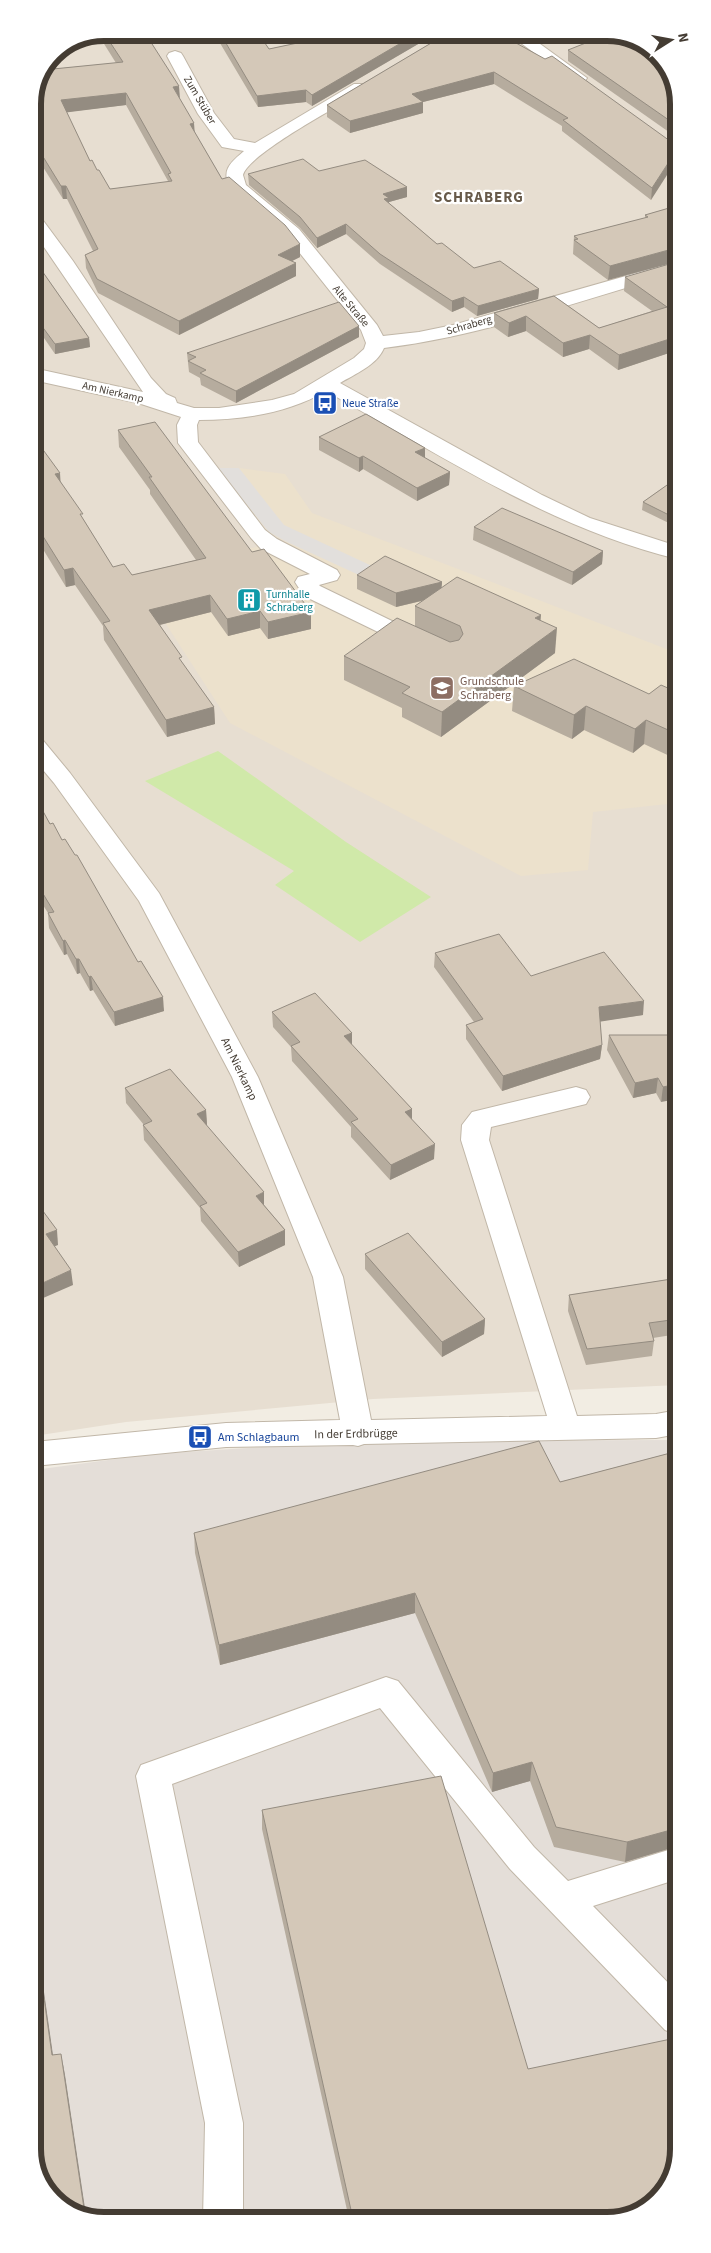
<svg xmlns="http://www.w3.org/2000/svg" width="711" height="2253" viewBox="0 0 711 2253" font-family="'Source Sans 3',sans-serif">
  <style>
    .residential { fill: #e7ded1 }
    .industrial { fill: #e4ded8 }
    .education { fill: #ece1cc }
    .green { fill: #d0e9a9 }
    .parking { fill: #e2dfdc }
    .lines { fill: none; stroke-linecap: round; stroke-linejoin: round }
    .minor-casing { stroke: #c1b7a8; stroke-width: 2 }
    .minor { fill: #fff; fill-rule: evenodd }
    .wall { fill: #b6ac9e; fill-rule: evenodd }
    .shaded-wall { fill: #948c81 }
    .building { fill: #d4c8b8; stroke: #948c81; fill-rule: evenodd }
    .labels { text-anchor: middle; dominant-baseline: central; stroke-width: 4.5; stroke-linejoin: round; paint-order: stroke }
    .far-street-label { font-size: 11px; fill: #443c33; stroke: #fff }
    .far-transit-label { font-size: 11px; fill: #164399; stroke: #fff; text-anchor: start }
    .far-culture-label { font-size: 11px; fill: #0d838f; stroke: #fff; text-anchor: start }
    .education-label { font-size: 12px; fill: #785e54; stroke: #fff; text-anchor: start }
    .street-label { font-size: 12px; fill: #443c33; stroke: #fff }
    .transit-label { font-size: 12px; fill: #164399; stroke: #fff; text-anchor: start }
    .far-district-label { font-size: 15px; font-weight: bold; letter-spacing: 1px; fill: #675a4a; stroke: #fff }
    .rim { fill: none; stroke: #443c33; stroke-width: 6 }
  </style>
  <rect width="100%" height="100%" fill="#f2ede3"/>
  <!-- residential -->
  <path class="residential" d="M104,33H612L676,86L678,1385L373,1399L126,1422L34,1436L33,104L54,53Z"/>
  <!-- industrial -->
  <path class="industrial" d="M678,1440V2149L625,2218L99,2220L57,2203L35,2167L34,1470L153,1454L358,1441Z"/>
  <!-- education -->
  <path class="education" d="M217,468H239L285,474L312,513L677,653V803L593,812L588,870L521,876L230,723L135,576L269,544L286,542L269,532Z"/>
  <!-- green -->
  <path class="green" d="M218,751L346,842L431,897L360,942L275,885L294,871L145,781Z"/>
  <!-- parking -->
  <path class="parking" d="M217,468H239L284,525L372,566L359,575L287,542L269,532Z"/>
  <g class="lines">
    <defs>
      <g id="minor">
        <path d="M507,33H525L587,78L585,81H573Z"/>
        <path d="M175,51L181,53L183,56L214,113L234,139L255,143L354,84H366L368,87L366,90C344,103 248,154 243,175L246,185L299,229L377,325L383,336L419,332L453,325L654,268L660,266L666,268L669,272L666,276C575,302 478,337 384,348C377,365 355,374 340,383L542,495L590,518L677,546V559C550,528 439,454 326,391C289,413 242,420 199,420L197,425L198,442L265,530L277,539L337,570L340,575L337,580L319,585L320,586L427,638L430,643L427,648L419,650L411,648L304,596L295,582L298,577L310,574L261,549L251,538L178,443L177,425L181,417L138,403L33,380V368L143,392L33,231V214L39,215L73,261L151,378L166,394L175,398L177,403L194,408H219L272,400L294,394L354,358L364,349L366,343L361,330L287,237L230,188C221,170 230,163 244,151L222,147L198,114L167,56L169,53Z"/>
        <path d="M33,736L41,738L70,773L159,893L258,1077L343,1277L371,1420L547,1416L461,1140L462,1125L472,1112L576,1087L586,1090L590,1097L586,1104L491,1127L489,1140L577,1416L656,1414L678,1410V1434L656,1438L364,1444L358,1446L353,1445L226,1447L34,1466V1442L226,1423L340,1420L313,1277L232,1077L139,901L54,783L33,758Z"/>
        <path d="M386,1677L398,1681L534,1847L568,1881L678,1847V1879L593,1906L678,1993V2035L665,2030L510,1869L380,1708L172,1784L243,2123V2220H203L205,2123L136,1776L141,1765Z"/>
      </g>
    </defs>
    <!-- minor casing -->
    <use href="#minor" class="minor-casing"/>
    <!-- minor -->
    <use href="#minor" class="minor"/>
  </g>
  <!-- wall -->
  <g class="wall">
    <path d="M104,32L180,99L195,133L222,179L300,244V257L292,261L296,263V276L179,335L98,293L86,268L85,255L93,251L67,199H63L43,167L40,168L33,152L32,104L53,69L116,63L101,39V34ZM126,105L168,181V182L110,189L90,161L66,112Z"/>
    <path d="M214,33H258L269,49L343,33H342H437L312,106L306,102L258,107Z"/>
    <path d="M448,33L670,141L651,200L562,131V126L494,84L423,102V113L350,133L327,117V105Z"/>
    <path d="M568,50L676,86V137L568,61Z"/>
    <path d="M248,174L407,187V197L389,202V203L437,244L474,268L539,289L538,299L477,316L464,307L452,312L380,264L346,234L317,248L300,228L249,185Z"/>
    <path d="M676,206L608,280L573,254L574,236L645,218V215Z"/>
    <path d="M33,258L89,338L90,347L55,354L33,322Z"/>
    <path d="M676,262V352L675,351L618,370L589,349L563,357L526,331L508,337L494,327V313L554,296L599,328L652,311L624,291L625,277Z"/>
    <path d="M359,326V337L236,403L201,385L200,378L189,372L187,353Z"/>
    <path d="M118,430L252,552L311,612V629L268,639L260,628L228,636L211,612L160,625L182,663L214,707L215,724L167,737L104,640L103,626L75,585L66,587L38,541L34,542L33,541V436L83,519L113,567L132,575L196,560L150,494V490L119,447Z"/>
    <path d="M319,437L425,458L450,472L449,485L417,501L363,469L359,472L319,450Z"/>
    <path d="M677,478V527L642,510L643,502Z"/>
    <path d="M474,527L603,551L602,564L572,585L473,540Z"/>
    <path d="M357,575L442,582L441,587L540,621L555,653L441,737L402,717V708L344,680V656L415,626V606L422,601L396,607L357,589Z"/>
    <path d="M514,686L649,694L677,692V758L676,759L644,744L633,753L584,730L572,739L512,711Z"/>
    <path d="M33,793L50,824L62,840L164,1011L115,1026L93,990L90,991L80,973L77,974L67,954L64,955L49,928L48,913L33,889Z"/>
    <path d="M435,953L531,976L643,1015L600,1021L602,1045L600,1059L502,1091L466,1039V1025L474,1022L434,967Z"/>
    <path d="M272,1012L352,1033V1046L412,1109V1120L434,1159L390,1180L351,1137V1127L292,1061L291,1047L273,1027Z"/>
    <path d="M609,1035H677L661,1102L656,1093L633,1098L607,1050Z"/>
    <path d="M125,1088L206,1110L207,1126L264,1205L285,1230V1245L239,1267L201,1221L200,1208L144,1140L143,1125H144L126,1103Z"/>
    <path d="M365,1254L485,1319L484,1334L442,1357L365,1269Z"/>
    <path d="M678,1278V1334L653,1338L654,1341L652,1356L586,1365L568,1311L569,1295Z"/>
    <path d="M678,1451V1846L625,1862L554,1847L530,1781L492,1792L415,1613L220,1665L195,1553L194,1533L560,1482Z"/>
    <path d="M262,1810L528,2069L625,2218L349,2219L262,1829Z"/>
    <path d="M678,1862V1903L670,1884L673,1865Z"/>
  </g>
  <!-- shaded-wall -->
  <g class="shaded-wall">
    <path d="M418,33H437L312,106V95Z"/>
    <path d="M494,72V84L423,102V113L350,133V121L412,94Z"/>
    <path d="M179,86L180,99L173,87Z"/>
    <path d="M306,90V102L258,107L257,96Z"/>
    <path d="M126,93V105L62,113L61,100Z"/>
    <path d="M194,123L195,136L190,124Z"/>
    <path d="M676,151V161L651,200L652,188Z"/>
    <path d="M39,155H42L43,167L40,168Z"/>
    <path d="M61,186H66L67,199H63Z"/>
    <path d="M407,187V197L389,202V208L384,210L383,194Z"/>
    <path d="M346,224V234L317,248V238Z"/>
    <path d="M300,244V257L278,268V255Z"/>
    <path d="M676,248V262L608,280L610,266Z"/>
    <path d="M296,263V276L179,335V321Z"/>
    <path d="M539,289L538,299L477,316L478,306Z"/>
    <path d="M464,297V307L452,312V301Z"/>
    <path d="M526,316V331L508,337L509,323Z"/>
    <path d="M359,326V337L236,403V391Z"/>
    <path d="M590,335L589,349L563,357V343Z"/>
    <path d="M676,337L675,351L618,370L619,355Z"/>
    <path d="M89,338L90,347L55,354V344Z"/>
    <path d="M425,448V461L415,452Z"/>
    <path d="M363,456V469L359,472V458Z"/>
    <path d="M450,472L449,485L417,501V488Z"/>
    <path d="M60,473L61,490L55,474Z"/>
    <path d="M33,525H36L38,541L34,542Z"/>
    <path d="M603,551L602,564L572,585L573,572Z"/>
    <path d="M73,568L75,585L66,587L64,570Z"/>
    <path d="M442,582L441,596L396,607V593Z"/>
    <path d="M210,595L211,612L151,627L149,610Z"/>
    <path d="M260,611V628L228,636L227,619Z"/>
    <path d="M311,612V629L268,639V622Z"/>
    <path d="M541,615L539,639L535,618Z"/>
    <path d="M557,628L555,653L441,737L442,712Z"/>
    <path d="M586,706L584,730L572,739L574,715Z"/>
    <path d="M214,707L215,724L167,737L166,720Z"/>
    <path d="M646,720L644,744L633,753L635,729Z"/>
    <path d="M65,940L67,954L64,955L63,941Z"/>
    <path d="M76,959H79L80,973L77,974Z"/>
    <path d="M91,976L93,990L90,991L89,977Z"/>
    <path d="M163,997L164,1011L115,1026L114,1012Z"/>
    <path d="M644,1001L643,1015L598,1022L599,1007Z"/>
    <path d="M352,1033V1048L344,1036Z"/>
    <path d="M602,1045L600,1059L502,1091L503,1076Z"/>
    <path d="M658,1078L656,1093L633,1098L635,1083Z"/>
    <path d="M677,1084V1099L661,1102L663,1087Z"/>
    <path d="M412,1109V1124L405,1112Z"/>
    <path d="M206,1110L207,1125L198,1129L197,1114Z"/>
    <path d="M435,1144L434,1159L390,1180L391,1165Z"/>
    <path d="M264,1192V1207L256,1196Z"/>
    <path d="M57,1230L58,1245L48,1249L46,1234Z"/>
    <path d="M285,1230V1245L239,1267L238,1252Z"/>
    <path d="M71,1270L73,1285L34,1302V1287Z"/>
    <path d="M485,1319L484,1334L442,1357V1342Z"/>
    <path d="M415,1593V1613L220,1665L219,1645Z"/>
    <path d="M532,1762L530,1781L492,1792L493,1773Z"/>
    <path d="M678,1828V1846L625,1862L627,1842Z"/>
    <path d="M35,1929L56,2076L52,2055L35,1934Z"/>
    <path d="M61,2054L65,2075L86,2215H85Z"/>
  </g>
  <!-- building -->
  <g class="building">
    <path d="M104,33H145L179,86L173,87L194,123L190,124L222,179L229,177L285,225L300,244L278,255L296,263L179,321L97,279L85,255L98,249L66,186H61L42,155H39L33,142L32,104L50,63L53,69L123,62ZM126,93L171,173L168,174L172,181L110,189L99,170H97L92,160L90,161L61,100Z"/>
    <path d="M220,33H258L269,49L345,33H418L312,95L306,90L257,96Z"/>
    <path d="M448,33H498L545,59L552,56L670,141L676,142V151L652,188L563,120L568,118L494,72L412,94L423,102L350,121L327,105Z"/>
    <path d="M611,33L654,50L676,86V125L568,50Z"/>
    <path d="M303,159L319,171L365,160L407,187L383,194L389,198L384,199L437,244L442,243L474,268L500,261L539,289L478,306L464,297L452,301L380,254L346,224L317,238L300,217L248,174Z"/>
    <path d="M676,206V248L610,266L574,240L578,239L574,236L648,217L645,215Z"/>
    <path d="M33,258L89,338L55,344L33,314Z"/>
    <path d="M676,262V337L619,355L590,335L563,343L526,316L509,323L494,313L554,296L599,328L667,307L625,277Z"/>
    <path d="M339,302L359,326L236,391L200,373L206,370L188,361L196,357L187,353Z"/>
    <path d="M366,414L425,448L415,452L450,472L417,488L363,456L359,458L319,437Z"/>
    <path d="M155,422L252,552L264,549L311,612L268,622L260,611L227,619L210,595L149,610L182,657L179,658L214,707L166,720L103,623L110,621L73,568L64,570L36,525H33V436L60,473L55,474L83,514H80L113,567L124,564L132,575L206,558L149,477H152L118,430Z"/>
    <path d="M677,478V519L643,502Z"/>
    <path d="M502,508L603,551L573,572L474,527Z"/>
    <path d="M385,556L442,582L396,593L357,575Z"/>
    <path d="M457,577L541,615L535,618L557,628L442,712L402,693L410,687L344,656L397,618L450,642L459,640L463,634L460,626L415,606Z"/>
    <path d="M574,659L649,694L661,685L677,692V734L646,720L635,729L586,706L574,715L514,686Z"/>
    <path d="M33,793L50,824L53,823L62,840L65,839L75,855H77L138,962L141,961L163,997L114,1012L91,976L89,977L79,959H76L65,940L63,941L48,913L54,912L33,877Z"/>
    <path d="M499,934L531,976L604,952L644,1001L599,1007L602,1045L503,1076L466,1025L483,1019L435,953Z"/>
    <path d="M315,993L352,1033L344,1036L412,1109L405,1112L435,1144L391,1165L351,1122L358,1119L291,1046L300,1042L272,1012Z"/>
    <path d="M609,1035H677V1084L663,1087L658,1078L635,1083Z"/>
    <path d="M170,1069L206,1110L197,1114L264,1192L256,1196L285,1230L238,1252L200,1206L207,1203L143,1125L152,1121L125,1088Z"/>
    <path d="M34,1199L57,1230L46,1234L71,1270L34,1287Z"/>
    <path d="M408,1233L485,1319L442,1342L365,1254Z"/>
    <path d="M678,1278V1319L649,1323L654,1341L587,1349L569,1295Z"/>
    <path d="M539,1441L560,1482L678,1451V1828L627,1842L556,1827L532,1762L493,1773L415,1593L219,1645L194,1533Z"/>
    <path d="M441,1776L528,2069L671,2039L678,2063V2149L664,2193L625,2218L353,2219L262,1810Z"/>
    <path d="M678,1862V1876L673,1865Z"/>
    <path d="M35,1934L52,2055L61,2054L85,2215L57,2203L35,2167Z"/>
  </g>
  <!-- icons -->
  <defs>
    <symbol id="bus-square" viewBox="-11 -11 22 22"><rect x="-9" y="-9" width="18" height="18" rx="4" fill="#1a4fb4" stroke="#fff"/><path d="M-5-6H5V4H4V6H2V4H-2V6H-4V4H-5ZM-3.5-4V0h7V-4ZM-3.5 1.2v1.5H-2V1.2ZM2 1.2v1.5H3.5V1.2Z" fill="#fff"/></symbol>
    <symbol id="building-square" viewBox="-11 -11 22 22"><rect x="-9" y="-9" width="18" height="18" rx="4" fill="#0f9aa8" stroke="#fff"/><path d="M-4-6H4V6H1V3H-1V6H-4ZM-2.5-4.3h1.7v1.8h-1.7ZM.8-4.3h1.7v1.8H.8ZM-2.5-1h1.7V.8h-1.7ZM.8-1h1.7V.8H.8Z" fill="#fff"/></symbol>
    <symbol id="school-square" viewBox="-11 -11 22 22"><rect x="-9" y="-9" width="18" height="18" rx="4" fill="#8d6e63" stroke="#fff"/><path d="M0-5L7-2L0 1L-7-2ZM-4 1L0 2.5L4 1V4Q0 6-4 4Z" fill="#fff"/></symbol>
  </defs>
  <g fill-rule="evenodd">
    <use href="#bus-square" x="311" y="389" width="28" height="28"/>
    <use href="#building-square" x="235" y="586" width="28" height="28"/>
    <use href="#school-square" x="428" y="674" width="28" height="28"/>
    <use href="#bus-square" x="186" y="1423" width="28" height="28"/>
  </g>
  <g class="labels">
    <!-- far-street labels -->
    <g class="far-street-label">
      <text transform="translate(200 100) rotate(60)">Zum Stüber</text>
      <text transform="translate(351 306) rotate(50)">Alte Straße</text>
      <text transform="translate(469 325) rotate(-16)">Schraberg</text>
      <text transform="translate(113 392) rotate(13)">Am Nierkamp</text>
    </g>
    <!-- far-transit labels -->
    <g class="far-transit-label">
      <text x="342" y="403">Neue Straße</text>
    </g>
    <!-- far-culture labels -->
    <g class="far-culture-label">
      <text x="266" y="594">Turnhalle<tspan x="266" dy="13">Schraberg</tspan></text>
    </g>
    <!-- education labels -->
    <g class="education-label">
      <text x="460" y="681">Grundschule<tspan x="460" dy="14">Schraberg</tspan></text>
    </g>
    <!-- street labels -->
    <g class="street-label">
      <text transform="translate(239 1069) rotate(64)">Am Nierkamp</text>
      <text transform="translate(356 1434) rotate(-1)">In der Erdbrügge</text>
    </g>
    <!-- transit labels -->
    <g class="transit-label">
      <text x="218" y="1437">Am Schlagbaum</text>
    </g>
    <!-- far-district labels -->
    <g class="far-district-label">
      <text x="479" y="197">SCHRABERG</text>
    </g>
  </g>
  <!-- crop -->
  <path d="M0 0H711V2253H0ZM104 41H607A63 63 0 0 1 670 104V2149A63 63 0 0 1 607 2212H104A63 63 0 0 1 41 2149V104A63 63 0 0 1 104 41Z" fill="#fff" fill-rule="evenodd"/>
  <path class="rim" d="M104 41H607A63 63 0 0 1 670 104V2149A63 63 0 0 1 607 2212H104A63 63 0 0 1 41 2149V104A63 63 0 0 1 104 41Z"/>
  <!-- north arrow -->
  <g transform="translate(671 40) rotate(79)" stroke="#ffffff" stroke-width="4" paint-order="stroke">
  <path d="M0-4L9 19L0 12L-9 19Z" fill="#443c33"/>
  <text y="-8" font-size="14" font-weight="bold" text-anchor="middle" fill="#443c33">N</text>
  </g>
</svg>
